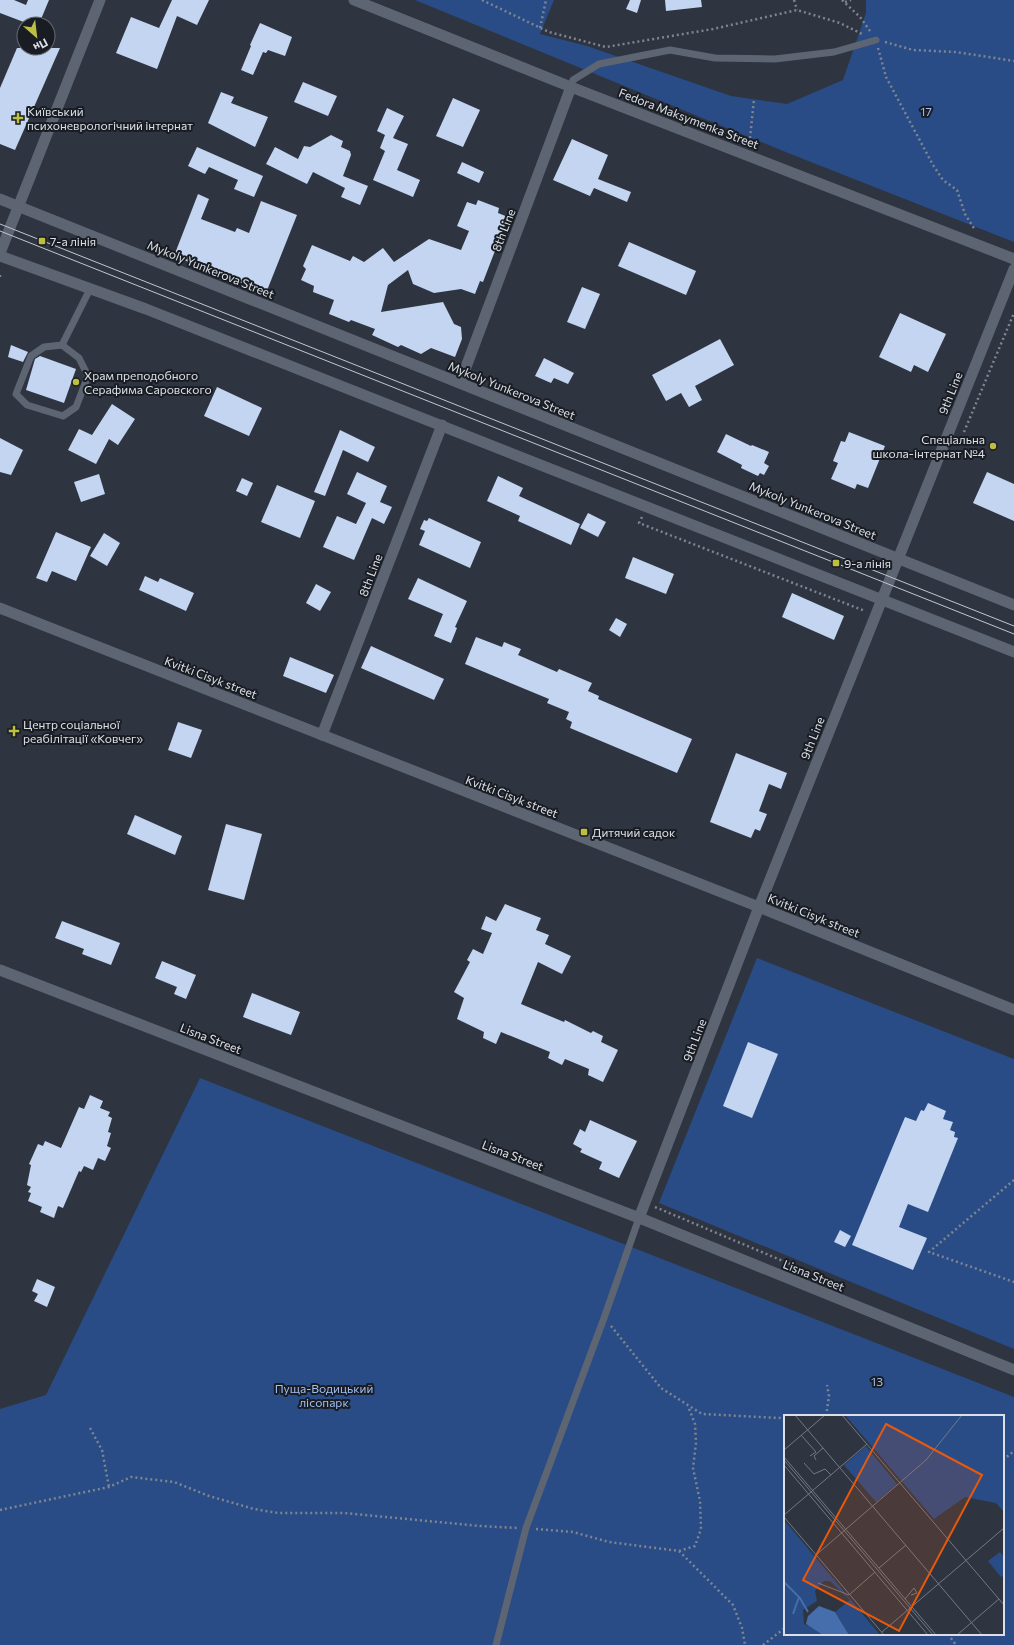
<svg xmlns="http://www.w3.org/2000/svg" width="1014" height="1645" viewBox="0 0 1014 1645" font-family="Commissioner,sans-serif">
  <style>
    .green { fill: #294c86; fill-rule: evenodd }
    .building { fill: #c3d5f1 }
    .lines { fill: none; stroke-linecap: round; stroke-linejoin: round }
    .path { stroke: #7f8590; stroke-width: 2.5; stroke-dasharray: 2 3; stroke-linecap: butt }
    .service { stroke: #5d6573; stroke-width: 7 }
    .minor { stroke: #5d6573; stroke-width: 11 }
    .tertiary { stroke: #5d6573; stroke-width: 11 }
    .tram { stroke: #c1c7cf; stroke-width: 1 }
    .poi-dot { fill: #bdbf43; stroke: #191c22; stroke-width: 1.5 }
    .labels { text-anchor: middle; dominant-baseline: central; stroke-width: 4; stroke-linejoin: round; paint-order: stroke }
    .poi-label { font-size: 12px; fill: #dbe0e8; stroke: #191c22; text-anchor: start }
    .park-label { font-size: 12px; fill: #9fbff4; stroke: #191c22 }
    .street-label { font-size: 12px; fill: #dbe0e8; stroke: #191c22 }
    .inset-river { fill: none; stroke: #466dac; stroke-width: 2 }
    .inset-road { fill: none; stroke: #737984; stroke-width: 1 }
    .view { fill: #e8590c; fill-opacity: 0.15; stroke: #e8590c; stroke-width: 2 }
    .inset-edge { fill: none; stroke: #dbe0e8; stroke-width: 2 }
  </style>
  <rect width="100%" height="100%" fill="#2e3541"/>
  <!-- green -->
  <g class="green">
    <path d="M415,0H554L540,34L587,46L731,96L787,104L843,80L866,13V0H1014V242L788,153Z"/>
    <path d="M757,958L1014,1059V1349L659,1203Z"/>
    <path d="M200,1078L1014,1397V1645H0V1409L46,1395ZM785,1416H1003V1634H785Z"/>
  </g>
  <!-- building -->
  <g class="building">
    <path d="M0,0H14L26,5L28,0H49L39,24H29L0,13Z"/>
    <path d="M172,0H209L197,25L177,16L157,69L116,53L131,17L159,28Z"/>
    <path d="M630,0H641L637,13L626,9Z"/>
    <path d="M665,0H701L702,7L666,11Z"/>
    <path d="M260,23L292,37L285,56L268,50L266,53L263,52L253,75L241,70L251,46L250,45Z"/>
    <path d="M17,48H60L15,150L0,144V88Z"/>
    <path d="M303,82L337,96L328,116L294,102Z"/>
    <path d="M221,92L234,97L231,103L268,117L255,147L208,123Z"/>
    <path d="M453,98L480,110L463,147L436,136Z"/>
    <path d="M387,108L404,116L393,138L408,144L397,170L420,180L413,197L373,180L385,151L380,148L385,135L377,131Z"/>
    <path d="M331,135L343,141L341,147L350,151L351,155L343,176L368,186L360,205L341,197L345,188L313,172L307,184L266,164L275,147L298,159L304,146L310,147Z"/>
    <path d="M572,139L608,155L598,179L631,192L627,202L594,188L590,196L553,180Z"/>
    <path d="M197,147L263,176L254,197L234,189L238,180L209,167L205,174L188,166Z"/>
    <path d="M462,162L484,172L479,183L457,173Z"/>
    <path d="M198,194L209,199L201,219L235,232L237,228L249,233L261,201L297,215L266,293L174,256Z"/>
    <path d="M478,200L499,208L498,213L508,217L483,282L480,281L475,294L461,289L434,293L413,284L408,270L388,285L381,312L443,302L454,324L461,327L462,339L455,357L431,348L421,354L401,345L398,347L372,335L375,329L351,320L349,322L329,314L334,300L313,292L314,286L301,280L306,269L303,266L312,245L350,261L353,256L364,262L383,248L394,262L429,239L461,250L469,231L457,226L467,202L476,205Z"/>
    <path d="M629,242L696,271L686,295L618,266Z"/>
    <path d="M582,287L600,294L585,329L567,322Z"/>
    <path d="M900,313L946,334L928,372L914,365L911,372L879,357Z"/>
    <path d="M720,339L734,365L695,386L702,400L689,407L681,393L666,401L652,375Z"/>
    <path d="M11,345L28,352L23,362L8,357Z"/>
    <path d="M40,356L76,369L64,403L26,390L35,359Z"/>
    <path d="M544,358L574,373L568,384L554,378L551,383L535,376Z"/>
    <path d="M217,387L262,408L249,436L204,416Z"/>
    <path d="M112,404L135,419L118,445L109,439L96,464L68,450L79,429L92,435Z"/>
    <path d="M340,430L375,447L368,462L343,450L325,496L314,492Z"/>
    <path d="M849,432L885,446L868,488L857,484L855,489L831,479L838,463L833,461L841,441L845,442Z"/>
    <path d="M726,434L751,446L752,445L769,452L764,463L769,466L764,475L760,473L758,476L741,468L742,465L717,452Z"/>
    <path d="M0,438L23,450L11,475L0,472Z"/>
    <path d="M357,472L387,486L380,502L392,507L384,524L372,518L354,560L323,547L337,516L356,524L366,503L347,494Z"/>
    <path d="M987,472L1014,484V521L973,503Z"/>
    <path d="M99,474L105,494L81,502L74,482Z"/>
    <path d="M498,476L523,488L519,496L580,524L571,545L518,521L520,516L487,501Z"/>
    <path d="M242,478L253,483L247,496L236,491Z"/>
    <path d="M277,485L315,501L300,538L261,522Z"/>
    <path d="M588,513L606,522L598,537L580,528Z"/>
    <path d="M429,518L481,542L470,568L419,545L425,531L420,529L424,520L427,521Z"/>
    <path d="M56,532L91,547L76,581L52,571L47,582L36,578Z"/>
    <path d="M104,533L120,543L107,566L90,556Z"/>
    <path d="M633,557L674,574L666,594L625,578Z"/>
    <path d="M145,576L158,582L160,578L194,593L186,611L139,590Z"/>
    <path d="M418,578L467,601L455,627L457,628L451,643L434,636L443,614L408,599Z"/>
    <path d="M316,584L331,592L320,611L306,603Z"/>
    <path d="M792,593L844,616L834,640L782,617Z"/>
    <path d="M616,618L627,624L620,637L609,630Z"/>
    <path d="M476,637L502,647L504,642L521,649L518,655L557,672L559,669L592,683L588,691L599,696L598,699L692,739L677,773L570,728L572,722L566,719L569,712L547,703L549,699L465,664Z"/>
    <path d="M371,646L444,679L434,700L361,668Z"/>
    <path d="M290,657L334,675L326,693L283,676Z"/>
    <path d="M178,722L202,730L191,758L168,750Z"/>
    <path d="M736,753L787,773L781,789L769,784L759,811L767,814L760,831L755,829L751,838L710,822Z"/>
    <path d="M135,815L182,836L175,855L127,834Z"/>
    <path d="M226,824L262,834L244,900L208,890Z"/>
    <path d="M505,904L541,918L536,930L549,935L545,944L571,956L562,974L538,962L521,1004L564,1022L565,1020L591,1033L593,1031L603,1036L601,1042L618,1050L603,1082L588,1075L589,1069L565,1059L562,1065L548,1058L550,1052L501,1032L496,1044L483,1038L484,1032L457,1019L464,998L454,992L470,962L467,960L473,949L483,954L492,933L481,929L486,916L496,921Z"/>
    <path d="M62,921L120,943L111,965L82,954L84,949L55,938Z"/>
    <path d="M162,961L196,975L186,999L174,994L177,987L155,978Z"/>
    <path d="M252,993L300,1012L291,1035L243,1017Z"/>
    <path d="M748,1042L778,1054L752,1118L723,1106Z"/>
    <path d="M90,1095L103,1101L100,1108L110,1112L108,1116L112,1118L108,1132L111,1133L107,1146L111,1148L105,1161L98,1158L93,1170L84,1166L81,1172L79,1171L63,1208L58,1206L54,1218L40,1212L42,1207L28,1201L31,1193L28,1192L31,1187L27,1185L31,1165L29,1164L38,1144L43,1146L45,1141L61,1148L79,1107L84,1109Z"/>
    <path d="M928,1103L946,1111L943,1119L953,1122L950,1130L955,1132L954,1137L958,1138L928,1212L908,1204L899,1227L927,1238L913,1270L852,1245L905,1117L916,1121L921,1110L924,1111Z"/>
    <path d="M590,1120L637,1141L619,1178L599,1169L602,1162L580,1152L582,1149L573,1144L580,1129L585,1132Z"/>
    <path d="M840,1230L851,1236L845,1247L834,1242Z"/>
    <path d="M37,1279L55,1287L47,1307L34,1301L38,1294L32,1291Z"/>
  </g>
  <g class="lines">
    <!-- path -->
    <g class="path">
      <path d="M482,0L549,32L606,47L713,29L797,10L840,23L862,34"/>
      <path d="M794,0L797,10"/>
      <path d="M842,0L860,17L870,31"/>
      <path d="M845,2L851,0"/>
      <path d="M540,28L546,0"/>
      <path d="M885,42L913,50L956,52L1014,61"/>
      <path d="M878,48L886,77L933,165L943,180L957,190L965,214L975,230"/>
      <path d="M750,138L754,99"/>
      <path d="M0,275V279"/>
      <path d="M964,432L1014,313"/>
      <path d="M642,517L639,523L865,611"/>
      <path d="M1014,1180L929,1252L1014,1282"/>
      <path d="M655,1207L809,1272"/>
      <path d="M611,1326L661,1388L702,1414L780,1418L785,1421"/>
      <path d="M826,1416L829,1396L827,1385"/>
      <path d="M90,1428L102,1450L109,1487"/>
      <path d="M1003,1460L1014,1451"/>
      <path d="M0,1510L109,1487L131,1477L174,1482L209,1496L254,1509L278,1513H344L480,1526L517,1528"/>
      <path d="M536,1529L573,1532L609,1542L679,1551L733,1605L742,1628L745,1645"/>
      <path d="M679,1551L695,1546L701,1529L700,1501L693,1468L696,1443L695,1424L688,1406"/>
      <path d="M948,1634L956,1645"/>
      <path d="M763,1645L785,1628"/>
    </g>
    <!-- service -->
    <g class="service">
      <path d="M571,87L573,80L599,64L670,50L715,58L775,59L834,52L876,40"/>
      <path d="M62,345L44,347L31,356L16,394L27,405L63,416L76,407L88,376L79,358L62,345L90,289"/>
      <path d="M496,1645L526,1528L604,1318L639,1218"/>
    </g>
    <!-- minor -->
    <g class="minor">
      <path d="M354,0L571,87L1014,259"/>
      <path d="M0,199L1014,605"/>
      <path d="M0,253L100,0"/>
      <path d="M0,256L146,309L1014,652"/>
      <path d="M460,383L571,87"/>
      <path d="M322,735L442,425"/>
      <path d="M0,970L647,1221L1014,1370"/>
      <path d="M639,1218L759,907L1014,269"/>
    </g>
    <!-- tertiary -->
    <path class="tertiary" d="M0,608L759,907L1014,1010"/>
    <!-- tram -->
    <g class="tram">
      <path d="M0,224L1014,626"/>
      <path d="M0,231L1014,634"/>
    </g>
  </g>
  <!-- markers -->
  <g class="poi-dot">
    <path d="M16 112h4v4h4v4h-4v4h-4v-4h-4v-4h4z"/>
    <rect x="38" y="237" width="8" height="8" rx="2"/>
    <circle cx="76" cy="382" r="4"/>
    <circle cx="993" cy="446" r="4"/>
    <rect x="832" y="559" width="8" height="8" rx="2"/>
    <path d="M12 725h4v4h4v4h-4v4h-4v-4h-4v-4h4z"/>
    <rect x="580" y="828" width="8" height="8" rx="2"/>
  </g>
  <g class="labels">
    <!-- poi labels -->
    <g class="poi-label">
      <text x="27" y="111">Київський<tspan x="27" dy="14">психоневрологічний інтернат</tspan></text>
      <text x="50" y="241">7-а лінія</text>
      <text x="84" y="375">Храм преподобного<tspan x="84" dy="14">Серафима Саровского</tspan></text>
      <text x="985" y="439" text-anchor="end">Спеціальна<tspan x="985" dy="14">школа-інтернат №4</tspan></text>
      <text x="844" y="563">9-а лінія</text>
      <text x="23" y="724">Центр соціальної<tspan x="23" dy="14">реабілітації «Ковчег»</tspan></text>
      <text x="592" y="832">Дитячий садок</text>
    </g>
    <!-- park labels -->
    <g class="park-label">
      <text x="926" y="111">17</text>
      <text x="877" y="1381">13</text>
      <text x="324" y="1388">Пуща-Водицький<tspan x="324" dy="14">лісопарк</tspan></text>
    </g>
    <!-- street labels -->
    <g class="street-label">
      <text transform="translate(689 118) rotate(21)">Fedora Maksymenka Street</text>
      <text transform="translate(503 230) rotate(-69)">8th Line</text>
      <text transform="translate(211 269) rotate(22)">Mykoly Yunkerova Street</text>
      <text transform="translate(512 390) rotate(22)">Mykoly Yunkerova Street</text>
      <text transform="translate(950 393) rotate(-68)">9th Line</text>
      <text transform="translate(813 510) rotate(22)">Mykoly Yunkerova Street</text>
      <text transform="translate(370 575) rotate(-69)">8th Line</text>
      <text transform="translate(211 677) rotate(21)">Kvitki Cisyk street</text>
      <text transform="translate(812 738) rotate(-68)">9th Line</text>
      <text transform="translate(512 796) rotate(21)">Kvitki Cisyk street</text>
      <text transform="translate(814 915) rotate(22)">Kvitki Cisyk street</text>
      <text transform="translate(211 1038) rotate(21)">Lisna Street</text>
      <text transform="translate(694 1040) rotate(-69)">9th Line</text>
      <text transform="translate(513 1155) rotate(21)">Lisna Street</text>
      <text transform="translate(814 1275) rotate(22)">Lisna Street</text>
    </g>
  </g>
  <!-- overview -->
  <g transform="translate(784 1415)">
    <rect width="220" height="220" fill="#2e3541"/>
    <path d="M61,0H220V97L212,88L181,82L150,104ZM82,31L113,69L92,87L60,50ZM0,105L48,162L96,220H65L51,197L66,185L46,166H40L31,176L33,186L19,195L20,209L36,216L39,220H0ZM216,137L220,142V159L217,162L204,146Z" fill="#294c86"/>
    <path d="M35,191L51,197L65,220H39L22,209L24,201Z" fill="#466dac"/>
    <path class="inset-river" d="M0,167L16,183L24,197M9,199L15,182"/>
    <path class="inset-road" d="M11,0L198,220M58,0L220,190M17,20L32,37L26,41M0,35L41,0M0,42L152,220M0,45L149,220M32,45L30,41L39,33M20,48L30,59L41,54L47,60M0,50L144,220M0,100L83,29M0,102L100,220M32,140L142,45L178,0M95,153L122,130M34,168L65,180L91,157M121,184L130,173L133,178L127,180M98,217L220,113M173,220L215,184"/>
    <path class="view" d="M102,9L198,60L115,216L19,165Z"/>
    <rect width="220" height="220" class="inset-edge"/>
  </g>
  <!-- north arrow -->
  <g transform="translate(36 36) rotate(152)"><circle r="19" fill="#191c22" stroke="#676a71"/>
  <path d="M0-3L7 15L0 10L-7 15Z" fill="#bdbf43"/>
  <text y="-6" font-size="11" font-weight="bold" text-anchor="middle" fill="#dbe0e8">Пн</text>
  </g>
</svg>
